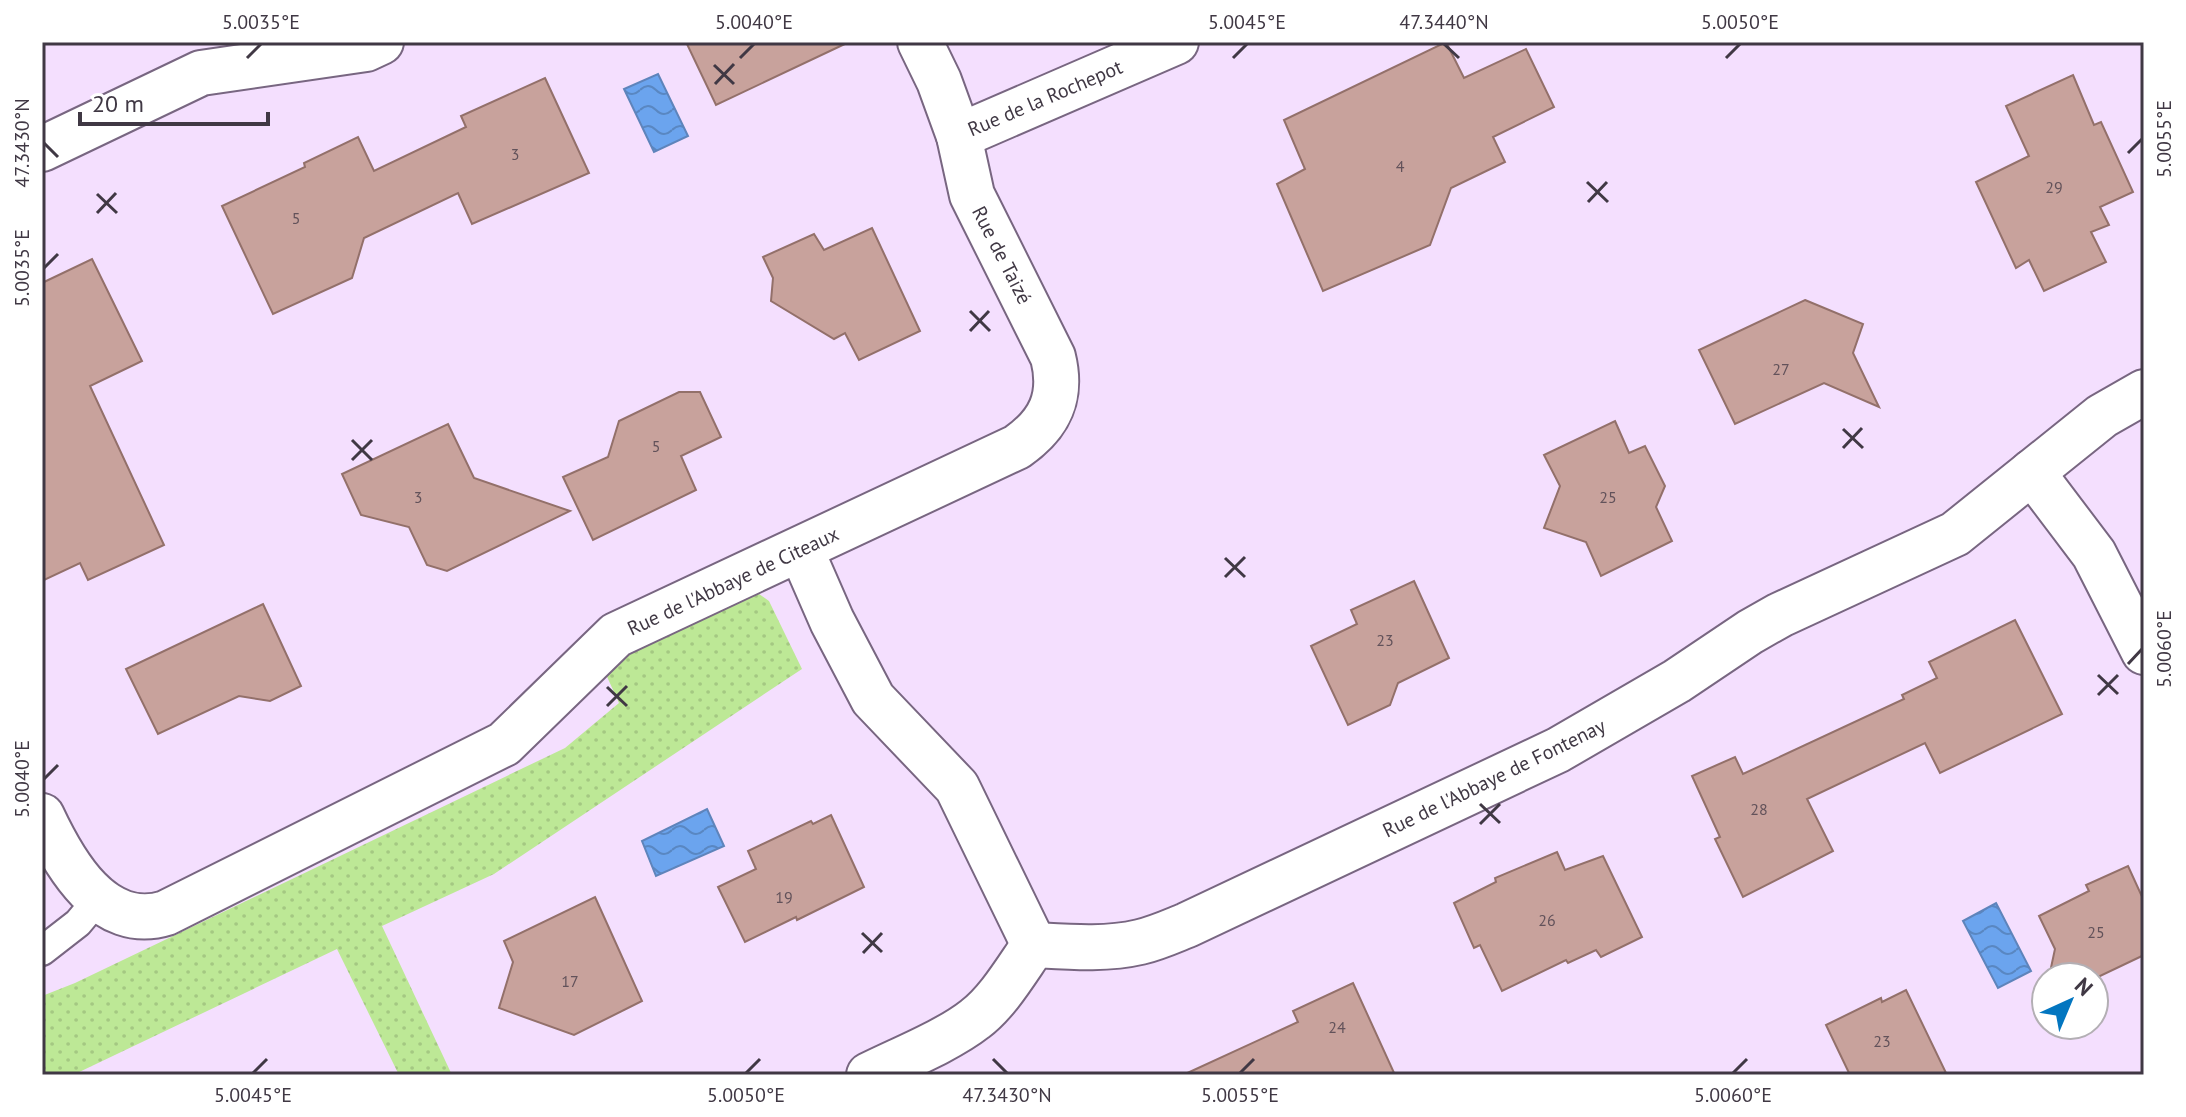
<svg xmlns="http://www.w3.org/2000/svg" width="2186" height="1117" viewBox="0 0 2186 1117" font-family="'PT Sans',sans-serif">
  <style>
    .green { fill: url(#green-dots) }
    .water { fill: url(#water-waves); stroke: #5e84bb; stroke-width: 2 }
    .building { fill: #c8a29c; stroke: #93706a; stroke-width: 2 }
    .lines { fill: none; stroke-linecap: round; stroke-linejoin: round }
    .lane-casing { stroke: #786681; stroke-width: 32 }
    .street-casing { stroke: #786681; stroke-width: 48 }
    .lane { stroke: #fff; stroke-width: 28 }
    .street { stroke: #fff; stroke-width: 44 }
    .ticks { fill: none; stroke: #403844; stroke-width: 3 }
    .labels { text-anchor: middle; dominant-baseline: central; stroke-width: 8; stroke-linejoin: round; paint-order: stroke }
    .number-label { font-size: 16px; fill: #62525a }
    .street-label { font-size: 20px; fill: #403844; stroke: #fff }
    .neatline { fill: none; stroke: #403844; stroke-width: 3 }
    .ticks-label { font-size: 20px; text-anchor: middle; fill: #403844 }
  </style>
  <defs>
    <pattern id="green-dots" width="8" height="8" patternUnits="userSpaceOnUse" patternTransform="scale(2)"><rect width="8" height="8" fill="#bde896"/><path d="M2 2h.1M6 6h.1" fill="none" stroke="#a4c882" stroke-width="1.8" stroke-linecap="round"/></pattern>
    <pattern id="water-waves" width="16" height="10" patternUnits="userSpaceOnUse" patternTransform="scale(2)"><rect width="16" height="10" fill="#6ba4ee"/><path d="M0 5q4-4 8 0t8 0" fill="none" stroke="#5987c2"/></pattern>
  </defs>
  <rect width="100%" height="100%" fill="#f4dffe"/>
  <!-- green -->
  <path class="green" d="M755,591L769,601L802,669L494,874L382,926L452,1075H399L337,949L73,1075H42V996L75,983L565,748L619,703L598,657Z"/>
  <!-- water -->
  <g class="water">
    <path d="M658,74L688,136L654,152L624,89Z"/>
    <path d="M707,809L724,846L656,876L642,841Z"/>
    <path d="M1996,903L2031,971L1998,988L1963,921Z"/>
  </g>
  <!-- building -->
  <g class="building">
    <path d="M686,42H849L716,105Z"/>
    <path d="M1446,42L1464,78L1526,49L1554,107L1493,137L1505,162L1451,188L1430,245L1323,291L1277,184L1305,169L1284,120Z"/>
    <path d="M2073,75L2094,125L2101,122L2133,192L2100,207L2109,225L2091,232L2106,262L2044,291L2029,260L2016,268L1976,182L2029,156L2006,106Z"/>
    <path d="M545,78L589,173L472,224L458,193L364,238L352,278L273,314L222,206L305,167L304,163L358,137L374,171L466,127L461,116Z"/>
    <path d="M872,228L920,331L859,360L845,333L834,339L771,301L773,278L763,257L814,234L824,250Z"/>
    <path d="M92,259L142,361L90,386L164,545L88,580L80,563L42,581V283Z"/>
    <path d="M1805,300L1863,324L1853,353L1879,407L1824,383L1735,424L1699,350Z"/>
    <path d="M679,392H700L721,437L681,456L696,490L593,540L563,477L608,457L619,421Z"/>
    <path d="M1615,421L1629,453L1645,446L1665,486L1656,507L1672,541L1601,576L1586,542L1544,528L1560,486L1544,455Z"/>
    <path d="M448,424L474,478L570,511L447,571L427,565L409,527L361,515L342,474Z"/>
    <path d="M1414,581L1449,658L1398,683L1390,705L1348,725L1311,646L1357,624L1351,610Z"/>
    <path d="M263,604L301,686L270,701L239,696L158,734L126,669Z"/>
    <path d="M2015,620L2062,714L1940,773L1925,743L1807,799L1833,851L1743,897L1715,839L1720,837L1692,776L1735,757L1743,774L1904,699L1902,695L1937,678L1929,662Z"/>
    <path d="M831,815L864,887L797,920L796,917L745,942L718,887L756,869L748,851L811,821L813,824Z"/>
    <path d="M1557,852L1565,870L1603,856L1642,937L1601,957L1596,950L1568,963L1566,960L1502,991L1480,945L1474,948L1454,903L1496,882L1495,878Z"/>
    <path d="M2128,866L2144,901V955L2098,977H2049L2055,949L2039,916L2089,891L2086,885Z"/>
    <path d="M595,897L642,1001L574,1035L499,1008L513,962L504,941Z"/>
    <path d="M1353,983L1395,1075H1183L1298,1022L1293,1011Z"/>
    <path d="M1906,990L1947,1075H1850L1826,1025L1881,998L1882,1002Z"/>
  </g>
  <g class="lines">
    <defs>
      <path id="lane" d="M42,951L78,923L98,899"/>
      <g id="street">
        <path d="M959,136L1176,42"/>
        <path d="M42,149L201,73L366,49L381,42"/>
        <path d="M2032,472L2094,554L2144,652"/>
        <path d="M801,550L832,621L873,699L957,787L1034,945"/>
        <path d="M42,816C64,863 103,933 166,913L504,744L616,635L1017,447C1050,424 1063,397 1053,357L972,195L959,136L939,81L920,42"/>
        <path d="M869,1075C901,1059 947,1041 975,1019C998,1002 1017,969 1034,945C1070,947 1106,950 1140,942C1157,938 1172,931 1187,925L1558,750L1677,681L1750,632L1780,615L1955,534L2102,416L2144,392"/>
      </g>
    </defs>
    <!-- lane casing -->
    <use href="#lane" class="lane-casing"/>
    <!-- street casing -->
    <use href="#street" class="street-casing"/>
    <!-- lane -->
    <use href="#lane" class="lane"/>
    <!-- street -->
    <use href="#street" class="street"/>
  </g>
  <!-- ticks -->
  <path class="ticks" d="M1444,44L1459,58M247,58L261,44M740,58L754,44M1233,58L1247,44M1726,58L1740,44M714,65L734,84M715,84L734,64M44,143L58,157M2128,153L2142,139M1587,182L1608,202M97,194L117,213M1588,202L1607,182M97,213L116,193M44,268L58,254M970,311L990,331M970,331L989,311M1843,429L1863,448M352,440L372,460M1843,448L1862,428M352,460L372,440M1225,558L1245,577M1225,577L1245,557M2128,664L2142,649M2098,675L2118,694M607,687L627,706M2098,695L2118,675M607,706L627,686M44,779L58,765M1480,804L1500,823M1480,824L1500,804M862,933L882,952M863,953L882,933M993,1059L1007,1073M253,1073L267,1059M746,1073L760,1059M1240,1073L1254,1059M1733,1073L1747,1059"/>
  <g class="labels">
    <!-- number labels -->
    <g class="number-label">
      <text x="515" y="154">3</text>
      <text x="1400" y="166">4</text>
      <text x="2054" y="187">29</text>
      <text x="296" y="218">5</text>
      <text x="1781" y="369">27</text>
      <text x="656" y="446">5</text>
      <text x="418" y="497">3</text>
      <text x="1608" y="497">25</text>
      <text x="1385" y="640">23</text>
      <text x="1759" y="809">28</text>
      <text x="784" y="897">19</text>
      <text x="1547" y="920">26</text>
      <text x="2096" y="932">25</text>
      <text x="570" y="981">17</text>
      <text x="1337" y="1027">24</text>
      <text x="1882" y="1041">23</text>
    </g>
    <!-- street labels -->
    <g class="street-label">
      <text transform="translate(1045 98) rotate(-23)">Rue de la Rochepot</text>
      <text transform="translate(1002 255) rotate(63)">Rue de Taizé</text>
      <text transform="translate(733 581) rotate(-25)">Rue de l'Abbaye de Citeaux</text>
      <text transform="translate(1494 778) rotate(-26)">Rue de l'Abbaye de Fontenay</text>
    </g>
  </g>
  <!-- border -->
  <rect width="2186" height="1117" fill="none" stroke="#ffffff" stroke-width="88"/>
  <!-- north arrow -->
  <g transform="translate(2070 1001) rotate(44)"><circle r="38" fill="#ffffff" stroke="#b3afb4" stroke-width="2"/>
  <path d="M0-6L14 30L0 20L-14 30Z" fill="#0376c0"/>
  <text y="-12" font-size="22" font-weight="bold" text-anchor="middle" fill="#403844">N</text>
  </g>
  <!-- scale -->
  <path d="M80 112v12h188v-12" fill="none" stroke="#403844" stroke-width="4"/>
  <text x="92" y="112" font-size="24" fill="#403844" stroke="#ffffff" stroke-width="6" paint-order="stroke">20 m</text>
  <rect x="44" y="44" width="2098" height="1029" class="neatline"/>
  <g class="ticks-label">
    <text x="261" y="29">5.0035°E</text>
    <text x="754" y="29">5.0040°E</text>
    <text x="1247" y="29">5.0045°E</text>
    <text x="1444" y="29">47.3440°N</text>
    <text x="1740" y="29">5.0050°E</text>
    <text transform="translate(2164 139) rotate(-90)" y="7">5.0055°E</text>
    <text transform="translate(22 143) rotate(-90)" y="7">47.3430°N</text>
    <text transform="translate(22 268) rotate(-90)" y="7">5.0035°E</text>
    <text transform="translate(2164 649) rotate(-90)" y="7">5.0060°E</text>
    <text transform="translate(22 779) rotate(-90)" y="7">5.0040°E</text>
    <text x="253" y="1102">5.0045°E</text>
    <text x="746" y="1102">5.0050°E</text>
    <text x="1007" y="1102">47.3430°N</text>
    <text x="1240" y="1102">5.0055°E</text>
    <text x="1733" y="1102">5.0060°E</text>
  </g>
</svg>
